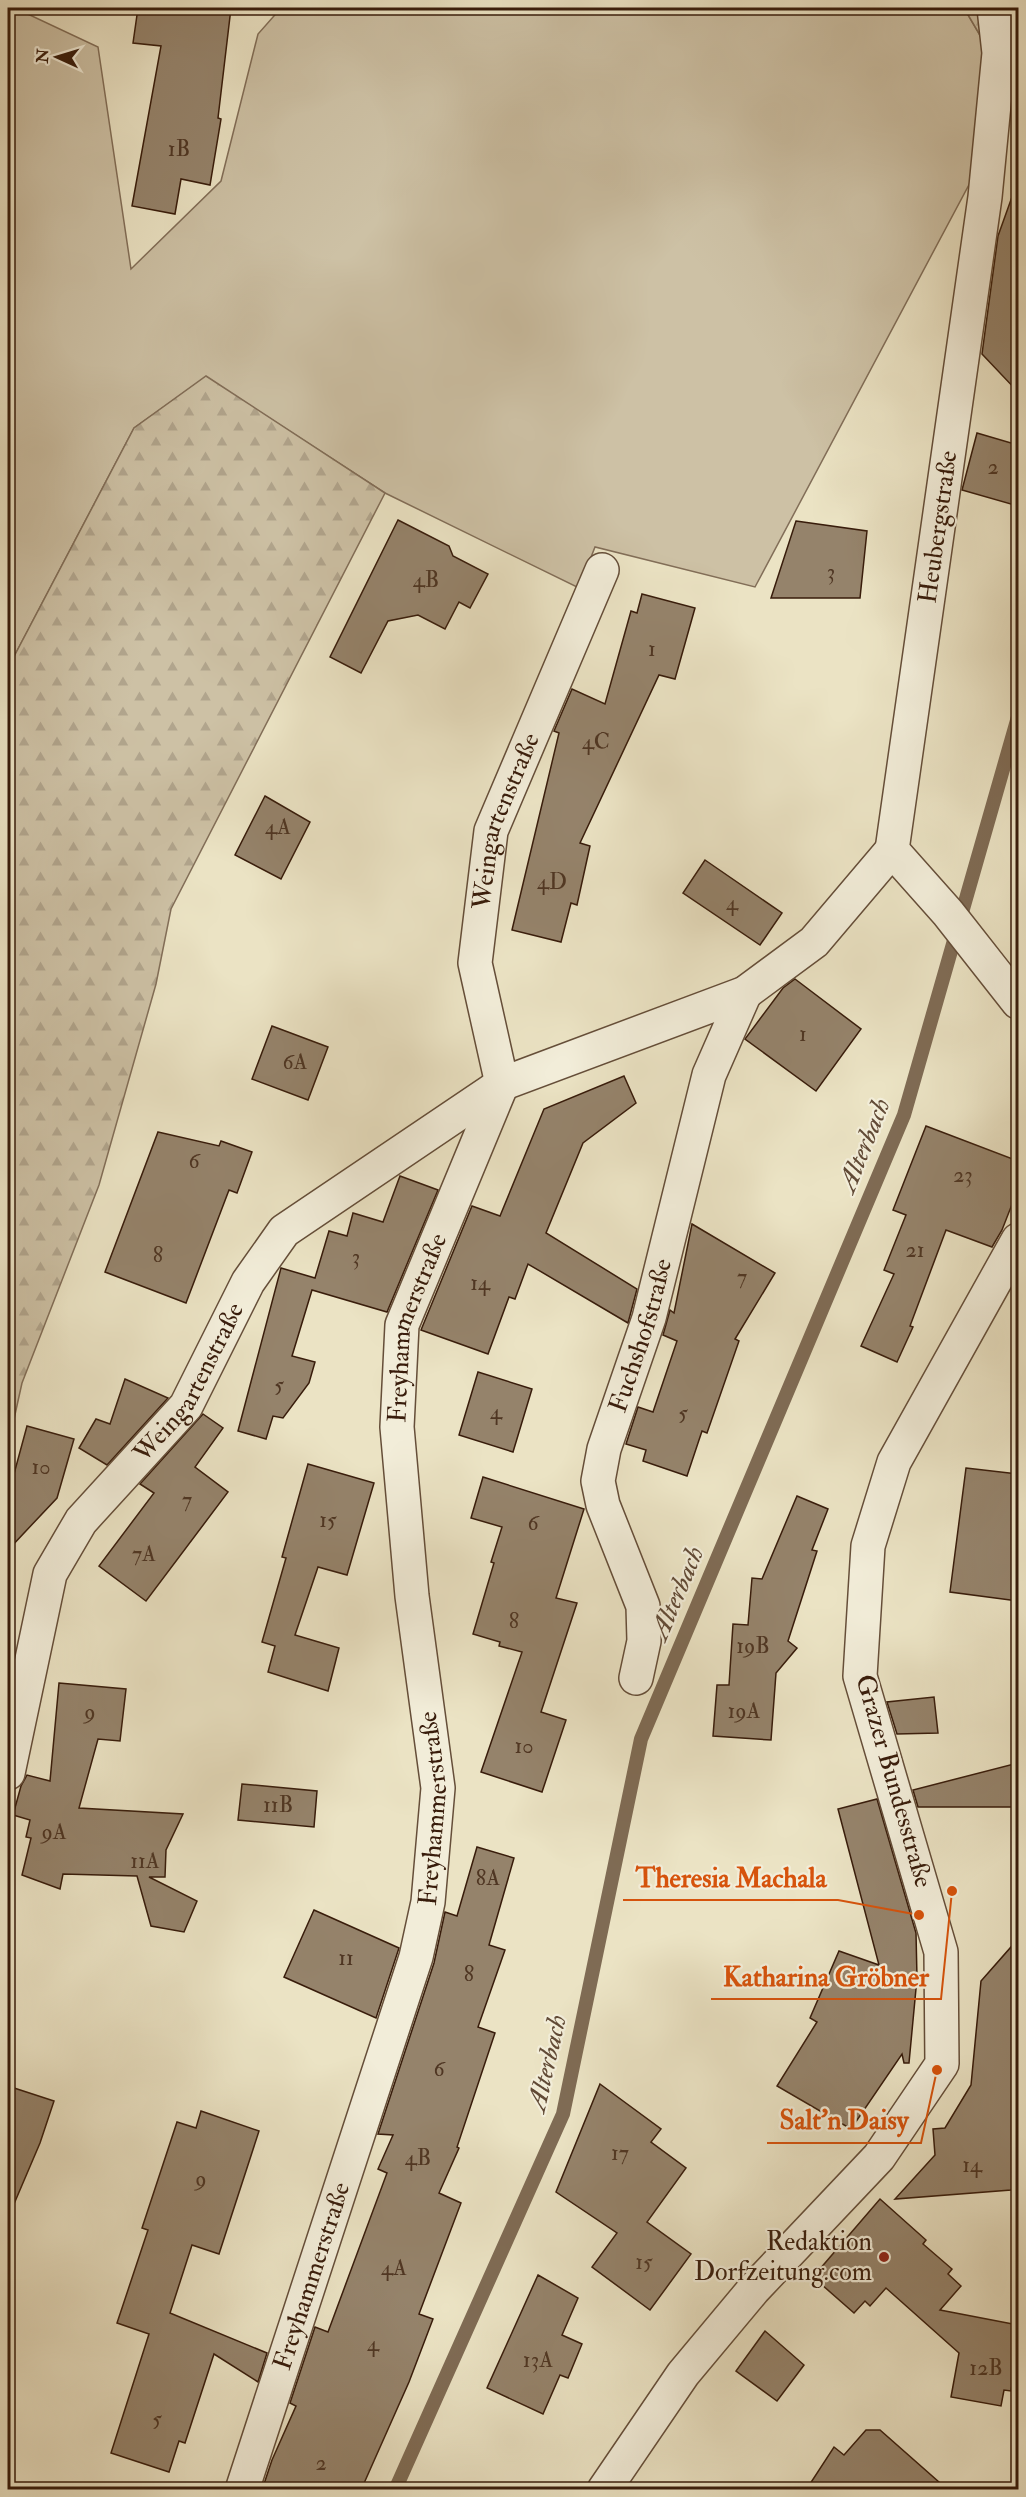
<svg xmlns="http://www.w3.org/2000/svg" width="1026" height="2497" viewBox="0 0 1026 2497" font-family="'IM FELL Double Pica',serif">
  <style>
    .green { fill: #cdc1a5; stroke: #826e58; stroke-width: 1.5 }
    .forest { fill: url(#forest-firs); stroke: #826e58; stroke-width: 1.5 }
    .lines { fill: none; stroke-linecap: round; stroke-linejoin: round }
    .stream { stroke: #7f6b54; stroke-width: 14 }
    .building { fill: #95836b; stroke: #381c0b; stroke-width: 1.5 }
    .street-casing { stroke: #654e39; stroke-width: 36 }
    .street { stroke: #f2edd9; stroke-width: 33 }
    .poi-dot { fill: #8f2418; stroke: #f2edd9; stroke-width: 2 }
    .labels { text-anchor: middle; dominant-baseline: central; stroke-width: 4.5; stroke-linejoin: round; paint-order: stroke }
    .number-label { font-size: 22px; fill: #4f3623 }
    .street-label { font-size: 26px; fill: #381c0b; stroke: #f2edd9 }
    .poi-label { font-size: 26px; fill: #381c0b; stroke: #f2edd9; text-anchor: end }
    .water-label { font-size: 27px; font-style: italic; fill: #614a36; stroke: #f2edd9 }
    .leader { fill: none; stroke: #d6530c; stroke-width: 2 }
    .callout-dot { fill: #d6530c; stroke: #f2edd9; stroke-width: 2 }
    .callout-label { font-size: 27px; text-anchor: middle; font-weight: bold; fill: #d6530c; stroke: #f2edd9; stroke-width: 4.5; stroke-linejoin: round; paint-order: stroke }
  </style>
  <defs>
    <pattern id="forest-firs" width="22" height="20" patternUnits="userSpaceOnUse" patternTransform="scale(1.5)"><rect width="22" height="20" fill="#cdc1a5"/><path d="M5 1l3.5 6h-7zM16 11l3.5 6h-7z" fill="#b1a58d"/></pattern>
  </defs>
  <rect width="100%" height="100%" fill="#ebe3c4"/>
  <filter id="stains"><feTurbulence type="fractalNoise" baseFrequency=".00333" numOctaves="4"/><feColorMatrix values="0 0 0 0 .2 0 0 0 0 .09 0 0 0 0 .02 0 0 0 .5 -.17"/></filter>
  <radialGradient id="worn" r=".72"><stop offset=".6" stop-color="#630" stop-opacity="0"/><stop offset="1" stop-color="#630" stop-opacity=".3"/></radialGradient>
  <!-- green -->
  <path class="green" d="M8,8H15L98,47L131,269L221,181L258,34L281,8H964L984,42L972,179L755,587L595,547L579,588L385,493L206,377L134,428L8,668Z"/>
  <!-- forest -->
  <g class="forest">
    <path d="M964,8H1018V44L984,42Z"/>
    <path d="M206,376L385,493L171,909L156,984L99,1185L22,1383L8,1446V668L134,428Z"/>
  </g>
  <g class="lines">
    <!-- stream -->
    <path class="stream" d="M395,2490L563,2114L641,1739L904,1115L1018,717"/>
  </g>
  <!-- building -->
  <g class="building">
    <path d="M138,8H231L218,118L221,119L210,185L181,179L175,214L132,206L161,46L133,43Z"/>
    <path d="M1013,194L1018,195V392L982,354L998,236Z"/>
    <path d="M977,433L1018,445V506L962,490Z"/>
    <path d="M398,520L449,546L453,556L488,574L470,608L459,602L445,629L418,615L388,621L361,673L330,657Z"/>
    <path d="M796,521L867,531L860,598H771Z"/>
    <path d="M642,594L695,608L675,679L659,675L580,843L590,846L577,905L571,903L561,942L512,930L559,733L554,731L572,689L605,704L631,611L637,613Z"/>
    <path d="M265,796L310,822L281,879L235,855Z"/>
    <path d="M705,860L782,913L760,945L683,893Z"/>
    <path d="M795,979L861,1029L816,1091L745,1039L783,988Z"/>
    <path d="M272,1026L328,1047L308,1100L252,1079Z"/>
    <path d="M624,1076L636,1103L583,1143L546,1233L637,1289L628,1323L528,1264L515,1299L509,1297L488,1354L421,1330L472,1206L500,1216L544,1109Z"/>
    <path d="M926,1126L1018,1161V1189L1002,1230L992,1247L946,1230L910,1326L913,1327L897,1362L861,1346L894,1274L884,1270L906,1215L893,1210Z"/>
    <path d="M158,1132L219,1146L221,1141L252,1152L237,1193L229,1190L186,1303L105,1272Z"/>
    <path d="M400,1176L438,1190L387,1312L312,1290L292,1356L315,1362L309,1383L283,1418L273,1416L266,1439L238,1431L281,1268L315,1278L329,1231L347,1236L353,1213L383,1222Z"/>
    <path d="M692,1224L775,1273L735,1339L739,1341L707,1433L702,1431L687,1476L643,1461L646,1450L626,1444L638,1407L653,1412L677,1341L663,1335L670,1310L674,1313Z"/>
    <path d="M478,1372L532,1389L513,1452L459,1435Z"/>
    <path d="M125,1379L168,1398L107,1465L79,1448L96,1419L110,1424Z"/>
    <path d="M203,1414L223,1428L195,1467L228,1492L146,1601L99,1566L154,1493L140,1484Z"/>
    <path d="M27,1426L74,1439L57,1498L8,1550V1496Z"/>
    <path d="M308,1464L374,1483L347,1575L318,1567L295,1635L339,1648L328,1691L268,1672L275,1646L262,1642L286,1558L282,1557Z"/>
    <path d="M966,1468L1018,1474V1601L950,1592Z"/>
    <path d="M483,1477L584,1509L556,1598L577,1603L541,1712L566,1720L542,1792L481,1772L522,1652L499,1646L500,1642L473,1634L494,1563L491,1562L502,1527L471,1518Z"/>
    <path d="M797,1496L828,1509L812,1550L817,1551L788,1641L797,1648L776,1673L771,1740L713,1736L717,1685H729L733,1624L748,1625L752,1578L762,1579Z"/>
    <path d="M59,1683L126,1689L120,1741L98,1739L79,1808L183,1814L166,1850L165,1877H149L197,1901L184,1932L151,1926L137,1876L63,1874L60,1889L22,1875L31,1838L26,1837L30,1820L13,1815L21,1786L27,1775L50,1781Z"/>
    <path d="M934,1697L938,1733L897,1734L887,1702Z"/>
    <path d="M1018,1763V1807H918L913,1790Z"/>
    <path d="M242,1784L317,1791L314,1827L238,1820Z"/>
    <path d="M877,1799L916,1933L917,1978L909,2063H904L902,2054L851,2129L777,2086L817,2022L810,2018L839,1951L879,1965L838,1809Z"/>
    <path d="M477,1847L514,1858L489,1945L505,1950L478,2027L495,2033L457,2147L459,2148L439,2193L461,2203L419,2314L433,2319L409,2382L361,2490H262L272,2460L296,2406L290,2403L315,2327L328,2332L387,2173L378,2169L393,2135L378,2134L434,1963L445,1912L457,1916Z"/>
    <path d="M314,1910L399,1948L376,2018L284,1977Z"/>
    <path d="M1018,1939V2177L1011,2190L895,2199L935,2155L933,2129L945,2128L971,2085L981,1981Z"/>
    <path d="M600,2084L661,2129L651,2142L686,2168L647,2222L691,2254L650,2310L592,2267L617,2233L556,2192Z"/>
    <path d="M8,2086L54,2101L40,2143L8,2218Z"/>
    <path d="M201,2111L259,2131L219,2254L192,2245L170,2313L267,2353L258,2382L214,2354L185,2443L179,2441L169,2472L111,2453L149,2334L117,2323L148,2230L142,2228L177,2122L196,2128Z"/>
    <path d="M880,2199L926,2240L923,2244L952,2269L948,2274L961,2286L940,2310L1018,2325V2346L1011,2391L1004,2390L1001,2406L951,2397L959,2353L886,2288L870,2306L865,2301L854,2313L813,2277Z"/>
    <path d="M538,2275L578,2298L562,2335L582,2344L568,2378L560,2375L543,2414L487,2388Z"/>
    <path d="M765,2331L804,2365L777,2401L736,2371Z"/>
    <path d="M866,2430H880L948,2490H806L834,2447L844,2455Z"/>
  </g>
  <g class="lines">
    <defs>
      <g id="street">
        <path d="M994,8L999,53L985,197L892,850L948,913L1018,1002"/>
        <path id="s1" d="M502,1084L475,963L491,831L602,570"/>
        <path id="s2" d="M636,1678L644,1641L643,1606L603,1505L598,1481L604,1449L649,1318L709,1075L745,993"/>
        <path id="s3" d="M8,1773L50,1574L81,1521L186,1406L248,1282L284,1231L502,1084L745,993L814,942L892,850"/>
        <path id="s4" d="M242,2490L416,1957L428,1902L438,1788L412,1596L397,1427L402,1325L502,1084"/>
        <path d="M604,2490L683,2374L754,2289L879,2157L942,2064L941,1952L860,1676L868,1546L894,1462L1018,1240"/>
      </g>
    </defs>
    <!-- street casing -->
    <use href="#street" class="street-casing"/>
    <!-- street -->
    <use href="#street" class="street"/>
  </g>
  <!-- markers -->
  <circle class="poi-dot" cx="884" cy="2257" r="6"/>
  <g class="labels">
    <!-- number labels -->
    <g class="number-label">
      <text x="179" y="149">1B</text>
      <text x="993" y="467">2</text>
      <text x="831" y="572">3</text>
      <text x="426" y="580">4B</text>
      <text x="652" y="649">1</text>
      <text x="596" y="742">4C</text>
      <text x="278" y="827">4A</text>
      <text x="552" y="882">4D</text>
      <text x="732" y="903">4</text>
      <text x="803" y="1034">1</text>
      <text x="295" y="1062">6A</text>
      <text x="194" y="1161">6</text>
      <text x="963" y="1175">23</text>
      <text x="915" y="1250">21</text>
      <text x="158" y="1255">8</text>
      <text x="356" y="1257">3</text>
      <text x="742" y="1277">7</text>
      <text x="480" y="1283">14</text>
      <text x="279" y="1385">5</text>
      <text x="496" y="1412">4</text>
      <text x="683" y="1413">5</text>
      <text x="41" y="1467">10</text>
      <text x="187" y="1500">7</text>
      <text x="328" y="1520">15</text>
      <text x="533" y="1523">6</text>
      <text x="144" y="1554">7A</text>
      <text x="514" y="1621">8</text>
      <text x="753" y="1646">19B</text>
      <text x="744" y="1711">19A</text>
      <text x="90" y="1712">9</text>
      <text x="524" y="1746">10</text>
      <text x="278" y="1805">11B</text>
      <text x="54" y="1832">9A</text>
      <text x="145" y="1861">11A</text>
      <text x="488" y="1878">8A</text>
      <text x="346" y="1958">11</text>
      <text x="469" y="1974">8</text>
      <text x="439" y="2069">6</text>
      <text x="620" y="2153">17</text>
      <text x="418" y="2158">4B</text>
      <text x="972" y="2165">14</text>
      <text x="201" y="2179">9</text>
      <text x="644" y="2262">15</text>
      <text x="394" y="2268">4A</text>
      <text x="373" y="2344">4</text>
      <text x="538" y="2360">13A</text>
      <text x="986" y="2368">12B</text>
      <text x="157" y="2419">5</text>
      <text x="321" y="2463">2</text>
    </g>
    <!-- street labels -->
    <g class="street-label">
      <text transform="translate(938 527) rotate(-82)">Heubergstraße</text>
      <text stroke="none"><textPath href="#s1" startOffset="270">Weingartenstraße</textPath></text>
      <text stroke="none"><textPath href="#s4" startOffset="1197">Freyhammerstraße</textPath></text>
      <text stroke="none"><textPath href="#s2" startOffset="358">Fuchshofstraße</textPath></text>
      <text stroke="none"><textPath href="#s3" startOffset="442">Weingartenstraße</textPath></text>
      <text transform="translate(894 1781) rotate(74)">Grazer Bundesstraße</text>
      <text stroke="none"><textPath href="#s4" startOffset="711">Freyhammerstraße</textPath></text>
      <text stroke="none"><textPath href="#s4" startOffset="225">Freyhammerstraße</textPath></text>
    </g>
    <!-- poi labels -->
    <g class="poi-label">
      <text x="872" y="2242">Redaktion<tspan x="872" dy="30">Dorfzeitung.com</tspan></text>
    </g>
    <!-- water labels -->
    <g class="water-label">
      <text transform="translate(864 1145) rotate(-68)">Alterbach</text>
      <text transform="translate(677 1593) rotate(-67)">Alterbach</text>
      <text transform="translate(547 2063) rotate(-77)">Alterbach</text>
    </g>
  </g>
  <!-- callouts -->
  <path class="leader" d="M919 1915L838 1900H623M952 1891L941 1999H711M937 2070L921 2143H767"/>
  <g class="callout-dot">
    <circle cx="919" cy="1915" r="6"/>
    <circle cx="952" cy="1891" r="6"/>
    <circle cx="937" cy="2070" r="6"/>
  </g>
  <g class="callout-label">
    <text x="731" y="1887">Theresia Machala</text>
    <text x="826" y="1986">Katharina Gröbner</text>
    <text x="844" y="2129">Salt’n Daisy</text>
  </g>
  <!-- margin -->
  <rect width="1026" height="2497" fill="none" stroke="#ebe3c4" stroke-width="30"/>
  <rect x="9" y="9" width="1008" height="2479" fill="none" stroke="#381c0b" stroke-width="3"/>
  <rect x="15" y="15" width="996" height="2467" fill="none" stroke="#381c0b" stroke-width="1.5"/>
  <!-- north arrow -->
  <g transform="translate(57 57) rotate(274)" stroke="#f2edd9" stroke-width="4.5" paint-order="stroke">
  <path d="M0-4.5L10 22L0 15L-10 22Z" fill="#381c0b"/>
  <text y="-9" font-size="16" font-weight="bold" text-anchor="middle" fill="#381c0b">N</text>
  </g>
  <rect width="100%" height="100%" filter="url(#stains)"/>
  <rect width="100%" height="100%" fill="url(#worn)"/>
</svg>
